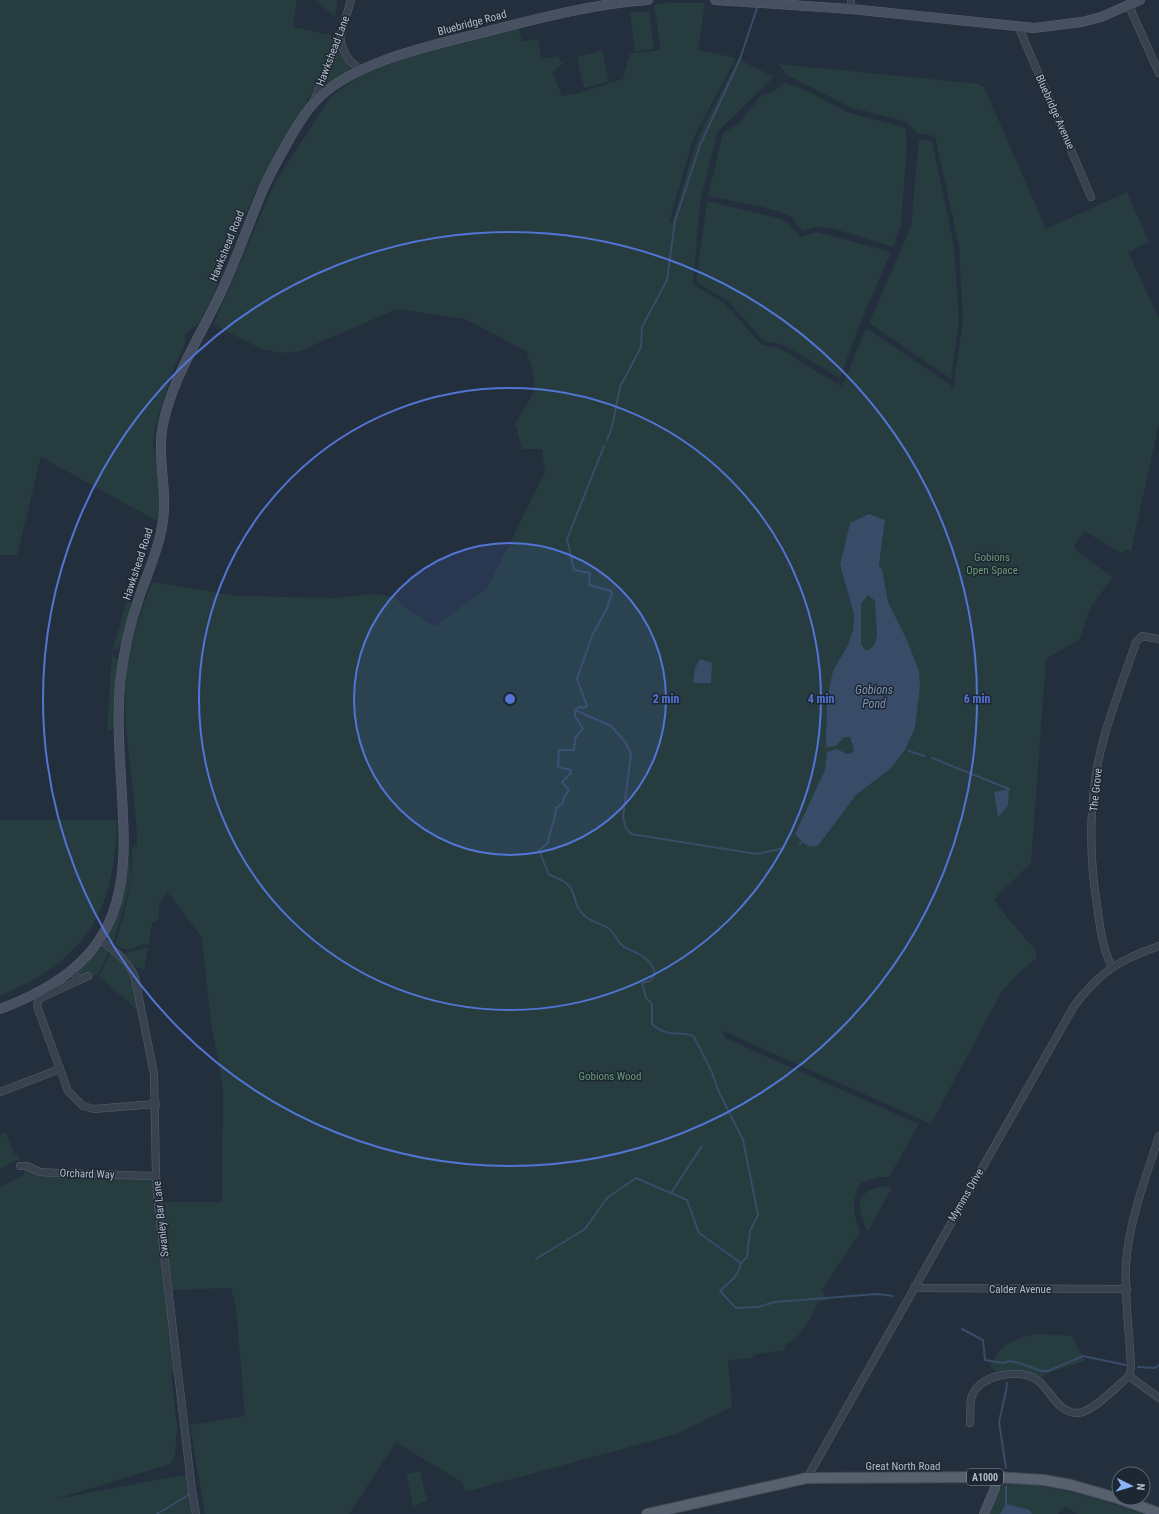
<svg xmlns="http://www.w3.org/2000/svg" width="1159" height="1514" viewBox="0 0 1159 1514" font-family="'Roboto Condensed',sans-serif">
  <style>
    .green { fill: #263c3f; fill-rule: evenodd }
    .water { fill: #394c67; fill-rule: evenodd }
    .lines { fill: none; stroke-linecap: round; stroke-linejoin: round }
    .stream { stroke: #394c67; stroke-width: 2 }
    .street-casing { stroke: #565f6c; stroke-width: 8 }
    .secondary-casing { stroke: #565f6c; stroke-width: 10 }
    .primary-casing { stroke: #414a57; stroke-width: 12 }
    .street { stroke: #38414e; stroke-width: 7 }
    .secondary { stroke: #465061; stroke-width: 9 }
    .primary { stroke: #56606e; stroke-width: 10 }
    .ring { fill: none; stroke: #5274d3; stroke-width: 2 }
    .labels { text-anchor: middle; dominant-baseline: central; stroke-width: 3; stroke-linejoin: round; paint-order: stroke }
    .shield { fill: #1d2633; stroke: #878f9c; stroke-width: 1 }
    .shield-label { font-size: 10px; font-weight: bold; fill: #b4bcc9 }
    .street-label { font-size: 11px; fill: #b4bcc9; stroke: #1d2633 }
    .park-label { font-size: 11px; fill: #6b9a76; stroke: #1d2633 }
    .water-label { font-size: 12px; font-style: italic; fill: #7c92b1; stroke: #1d2633 }
    .centre { fill: #5274d3; stroke: #1d2633; stroke-width: 2 }
    .ring-label { font-size: 12px; text-anchor: middle; font-weight: bold; fill: #5274d3; stroke: #1d2633; stroke-width: 3; stroke-linejoin: round; paint-order: stroke }
  </style>
  <rect width="100%" height="100%" fill="#242f3e"/>
  <!-- green -->
  <g class="green">
    <path d="M0,0H297L293,27L335,36L321,77L255,192L211,300L198,324L185,334L186,341L173,370L155,427L153,443L159,486V522L41,457L17,555H0Z"/>
    <path d="M316,0H338L335,17Z"/>
    <path d="M669,3H705L698,50L736,58L693,139L669,223L672,222L697,139L738,59L774,77L717,132L700,202L693,284L724,303L762,345L781,349L842,387L866,328L951,385L952,389L956,383L954,381L963,321L959,245L935,136L917,133L907,122L850,107L787,75L778,64L979,84L984,87L1046,229L1127,192L1149,242L1128,252L1159,318V423L1131,551L1127,550L1121,553L1084,531L1074,545L1076,551L1113,577L1090,608L1080,639L1046,659L1031,863L994,899L1002,911L1036,951V958L1016,976L1002,991L931,1124L723,1031L725,1038L919,1124L889,1177H879L861,1183C851,1202 853,1212 860,1232L822,1290L828,1300L818,1302C810,1319 802,1337 785,1345V1350L753,1355V1358L728,1360L732,1407L677,1434L465,1492L463,1483L396,1442L349,1514H205L190,1425L245,1416L236,1308L231,1288L172,1290L162,1202H222L223,1088L211,1022L202,938L168,893L159,903V918L155,922H152L149,945C135,941 133,958 115,944C125,912 134,882 132,849L135,845L137,847C137,783 117,719 129,655C134,631 143,606 152,582L238,596L333,598L375,594L394,597L408,610L435,626L488,587L545,472L542,449H522L515,423C536,392 540,388 526,351L465,319L397,309L300,351L280,353L262,349L214,325L215,321L274,184L331,96L360,76L392,63L460,41L518,26L522,42L538,39L541,59L559,56L560,62L566,61L552,72L562,96L579,93L623,79L630,54L661,50L654,5ZM885,520L879,565L882,569L888,602L907,640L919,671L915,728L905,750L890,768L856,795L818,846C807,849 802,842 795,834L837,749L847,754L853,753L854,750L850,737H844L836,746L833,671L848,645L853,630L854,614L840,565L850,523Z"/>
    <path d="M649,11L654,49L635,52L630,13Z"/>
    <path d="M602,51L609,82L584,88L577,57Z"/>
    <path d="M342,52L350,67V72L325,88L323,86L338,53Z"/>
    <path d="M785,82L809,92L847,112L905,128L907,145L901,225L893,247L832,228L816,227L803,231C797,227 796,220 791,217C781,209 723,199 708,196L723,133L738,124L761,96L776,90Z"/>
    <path d="M919,140L932,141L954,246L959,322L951,379L869,323L911,227Z"/>
    <path d="M707,201L778,218L788,223L801,237L817,232L891,252L860,323L840,378L782,344L764,341L727,300L696,282Z"/>
    <path d="M868,595L875,601L877,636L874,646L866,651L861,644V604Z"/>
    <path d="M127,599L132,603V607L121,646L118,649H113Z"/>
    <path d="M112,654L119,660L115,726L113,729L107,731Z"/>
    <path d="M0,820H117C115,913 85,960 0,996Z"/>
    <path d="M128,836L131,876L126,900L113,944L109,940L108,934C121,898 129,875 128,836Z"/>
    <path d="M103,948L109,951L99,973L92,977L90,972L83,975H79L78,969L97,949Z"/>
    <path d="M146,948L148,949L144,969L136,967L125,953Z"/>
    <path d="M111,952C132,969 133,985 139,1010H137L99,976Z"/>
    <path d="M6,1133L14,1153L21,1158L0,1169V1135Z"/>
    <path d="M24,1169L144,1178L153,1180L177,1372L171,1374L177,1426L175,1457L170,1464L56,1499L188,1474L195,1514H0V1187L24,1175Z"/>
    <path d="M888,1186L891,1189L868,1232C856,1205 853,1190 888,1186Z"/>
    <path d="M1039,1334L1072,1336L1085,1361L1051,1372L1041,1377L1027,1372L995,1371L990,1366C999,1344 1017,1337 1039,1334Z"/>
    <path d="M420,1471L427,1501L413,1506L406,1474Z"/>
    <path d="M1010,1482C1056,1486 1099,1499 1143,1514H1077L1066,1507L1058,1514H1032L1006,1504L1000,1514H988L1001,1486Z"/>
  </g>
  <!-- water -->
  <g class="water">
    <path d="M869,514L885,520L879,565L882,569L888,602L907,640L919,671L920,687L915,728L905,750L891,768L856,795L818,846C807,849 802,842 795,834L825,770L827,752L837,749L847,754L852,753L854,750L850,737H844L836,746L826,747L827,699L833,671L848,645L853,630L854,614L840,565L850,523ZM868,595L875,601L877,636L874,646L866,651L861,644V604Z"/>
    <path d="M700,659L712,663L711,683H693L695,668Z"/>
    <path d="M1009,789L1008,806L998,817L994,792Z"/>
    <path d="M1006,1504L1030,1510L1032,1514H1000Z"/>
  </g>
  <g class="lines">
    <!-- stream -->
    <g class="stream">
      <path d="M607,440L612,427L620,387L641,347L642,327L667,280L675,221L700,145L740,59L758,5"/>
      <path d="M604,446L567,539L574,570L590,573L589,585L611,591L612,594L607,608L592,636L577,679L587,706L583,708L579,707L575,710V716L583,729L575,738L574,750H559L558,767L571,770L570,774L562,782L569,790L564,797L563,803L556,808C556,820 549,830 548,843L539,850L549,875C585,886 566,901 586,917C593,922 601,924 608,928C615,933 618,943 624,947C637,953 652,958 655,974L650,981L642,983L646,998L652,1004V1024C669,1040 683,1029 694,1037L712,1072L718,1090L743,1140L758,1215L750,1231L747,1257L741,1263L739,1270L734,1278L720,1291L736,1308L758,1307L775,1302L877,1294L893,1296"/>
      <path d="M575,710L611,726L626,743L631,754L623,817L626,828L631,834L757,854L784,848"/>
      <path d="M909,751L924,756"/>
      <path d="M932,758L1009,789"/>
      <path d="M800,844L802,842"/>
      <path d="M671,1193L702,1146"/>
      <path d="M536,1259L585,1229L607,1198L636,1178L687,1200L699,1233L741,1263"/>
      <path d="M962,1329L983,1340L985,1360L1003,1363L1010,1361L1019,1363L1041,1371H1048L1083,1356L1126,1365"/>
      <path d="M1138,1367L1155,1368L1159,1365"/>
      <path d="M1006,1468L999,1422L1006,1391L1007,1383"/>
      <path d="M1006,1504V1487"/>
      <path d="M157,1514L190,1494"/>
    </g>
    <defs>
      <g id="street">
        <path d="M1129,6L1159,73"/>
        <path d="M851,9V0"/>
        <path d="M1019,28L1091,197"/>
        <path d="M340,37C343,53 348,62 362,70"/>
        <path d="M314,101L340,37L351,0"/>
        <path d="M99,939C114,951 128,959 135,978L154,1074L156,1176L158,1203L192,1491L196,1514"/>
        <path d="M1112,967C1102,948 1100,926 1097,905C1088,850 1089,788 1105,734C1114,703 1126,672 1136,642L1142,636L1159,639"/>
        <path d="M71,970L79,980L39,999L37,1006L68,1091L83,1106L94,1109L156,1104"/>
        <path d="M79,980L88,976"/>
        <path d="M0,1092L60,1069"/>
        <path d="M20,1166H27L40,1172L57,1173L156,1176"/>
        <path d="M914,1287L924,1288L1127,1289"/>
        <path d="M1129,1376L1131,1368C1130,1333 1124,1298 1126,1264C1129,1220 1146,1177 1159,1136"/>
        <path d="M1129,1376L1159,1398"/>
        <path d="M970,1423C971,1415 969,1404 972,1396C980,1375 1016,1369 1034,1378C1051,1387 1055,1413 1078,1413C1093,1412 1117,1386 1129,1376"/>
        <path d="M807,1478L1074,1006C1100,972 1118,960 1159,946"/>
      </g>
      <g id="secondary">
        <path d="M715,0L851,9L1034,28L1082,22L1101,17L1140,0"/>
        <path d="M0,1009C176,944 109,824 120,684C123,655 129,626 139,598C147,574 158,551 162,527C169,492 156,458 163,424C174,372 205,330 226,281C238,254 248,226 259,199C267,178 279,158 290,138C297,126 304,114 313,104C347,63 430,46 481,33C536,19 591,4 648,0"/>
        <path d="M984,1514L995,1488L996,1477"/>
      </g>
      <path id="primary" d="M647,1514L807,1478L996,1477L1044,1480L1071,1485L1120,1499L1159,1513"/>
    </defs>
    <!-- street casing -->
    <use href="#street" class="street-casing"/>
    <!-- secondary casing -->
    <use href="#secondary" class="secondary-casing"/>
    <!-- primary casing -->
    <use href="#primary" class="primary-casing"/>
    <!-- street -->
    <use href="#street" class="street"/>
    <!-- secondary -->
    <use href="#secondary" class="secondary"/>
    <!-- primary -->
    <use href="#primary" class="primary"/>
  </g>
  <!-- distance rings -->
  <circle cx="510" cy="699" r="156" fill="#5274d3" fill-opacity=".12"/>
  <g class="ring">
    <circle cx="510" cy="699" r="156"/>
    <circle cx="510" cy="699" r="311"/>
    <circle cx="510" cy="699" r="467"/>
  </g>
  <g class="labels">
    <!-- shield labels -->
    <rect class="shield" x="967" y="1469" width="36" height="16" rx="3"/>
    <g class="shield-label">
      <text x="985" y="1477">A1000</text>
    </g>
    <!-- street labels -->
    <g class="street-label">
      <text transform="translate(472 23) rotate(-15)">Bluebridge Road</text>
      <text transform="translate(333 51) rotate(-69)">Hawkshead Lane</text>
      <text transform="translate(1055 112) rotate(66)">Bluebridge Avenue</text>
      <text transform="translate(227 246) rotate(-68)">Hawkshead Road</text>
      <text transform="translate(138 564) rotate(-72)">Hawkshead Road</text>
      <text transform="translate(1096 790) rotate(-84)">The Grove</text>
      <text transform="translate(87 1174) rotate(2)">Orchard Way</text>
      <text transform="translate(966 1195) rotate(-60)">Mymms Drive</text>
      <text transform="translate(161 1219) rotate(-96)">Swanley Bar Lane</text>
      <text x="1020" y="1289">Calder Avenue</text>
      <text x="903" y="1466">Great North Road</text>
    </g>
    <!-- park labels -->
    <g class="park-label">
      <text x="992" y="557">Gobions<tspan x="992" dy="13">Open Space</tspan></text>
      <text x="610" y="1076">Gobions Wood</text>
    </g>
    <!-- water labels -->
    <g class="water-label">
      <text x="874" y="690">Gobions<tspan x="874" dy="14">Pond</tspan></text>
    </g>
  </g>
  <circle cx="510" cy="699" r="6" class="centre"/>
  <g class="ring-label">
    <text x="666" y="703">2 min</text>
    <text x="821" y="703">4 min</text>
    <text x="977" y="703">6 min</text>
  </g>
  <!-- north arrow -->
  <g transform="translate(1131 1486) rotate(95)"><circle r="19" fill="#1d2633" stroke="#59626f"/>
  <path d="M0-3L7 15L0 10L-7 15Z" fill="#8ab4f8"/>
  <text y="-6" font-size="11" font-weight="bold" text-anchor="middle" fill="#b4bcc9">N</text>
  </g>
</svg>
